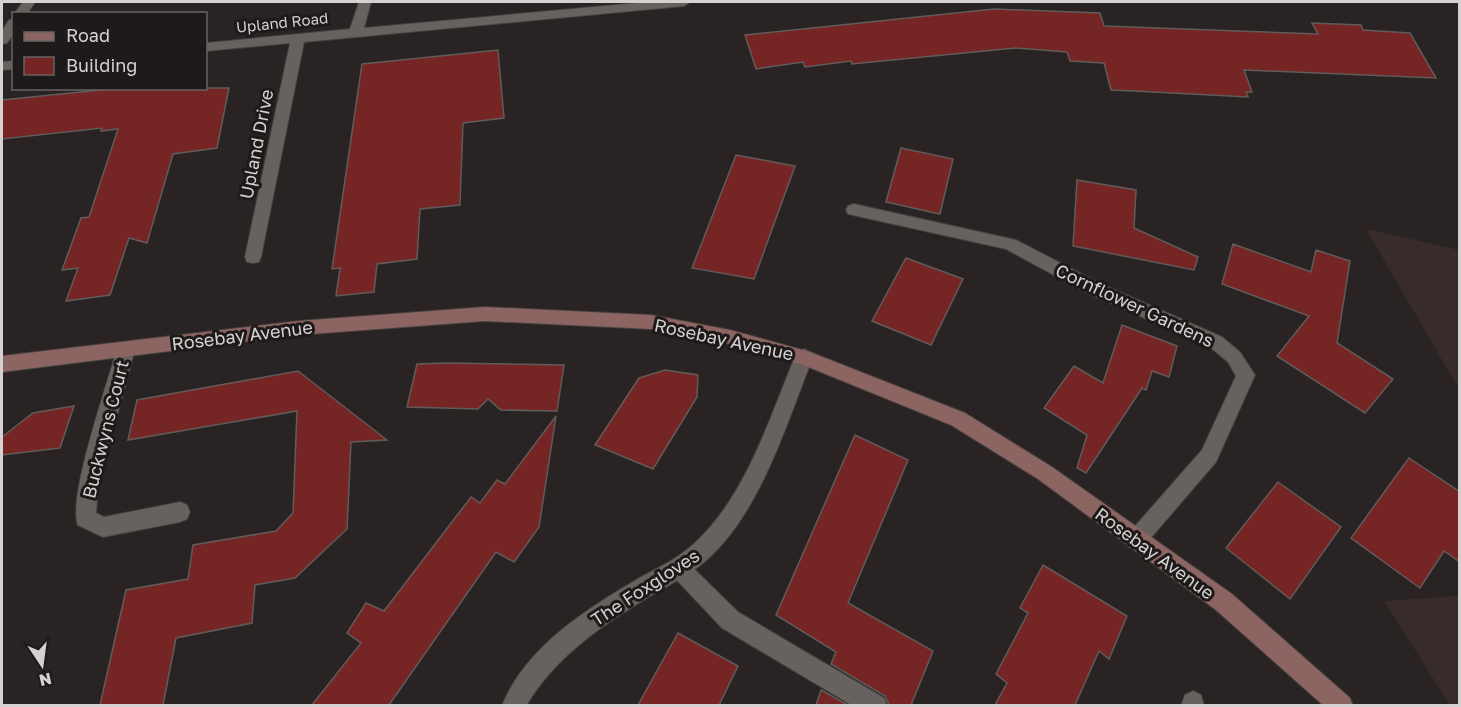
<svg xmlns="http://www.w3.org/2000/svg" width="1461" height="707" viewBox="0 0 1461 707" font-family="'Golos Text',sans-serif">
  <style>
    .built { fill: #382c2b }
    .building { fill: #762525; stroke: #615b5a; stroke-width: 1.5 }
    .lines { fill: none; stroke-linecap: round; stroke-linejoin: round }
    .lane-casing { stroke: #454040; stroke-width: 2 }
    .street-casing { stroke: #454040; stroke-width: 2 }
    .secondary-casing { stroke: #454040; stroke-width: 2 }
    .lane { fill: #676160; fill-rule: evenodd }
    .street { fill: #676160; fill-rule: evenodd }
    .secondary { fill: #8c6462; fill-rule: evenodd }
    .labels { text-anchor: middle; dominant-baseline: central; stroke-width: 6; stroke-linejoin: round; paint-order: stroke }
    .far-street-label { font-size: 15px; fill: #d5d1d1; stroke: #1f1a1a }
    .street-label { font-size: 18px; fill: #d5d1d1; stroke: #1f1a1a }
  </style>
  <rect width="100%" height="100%" fill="#292423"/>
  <!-- built -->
  <g class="built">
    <path d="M1366,229L1459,250V389Z"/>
    <path d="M1459,596V705H1450L1384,601Z"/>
  </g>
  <!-- building -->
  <g class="building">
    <path d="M994,9L1100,13L1104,26L1318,34L1312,23L1361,25L1363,30L1410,33L1436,78L1244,70L1252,92H1246L1248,97L1134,91L1111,90L1104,63L1070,61L1067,52L1015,48L852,64L851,61L805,67L803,62L756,69L745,35Z"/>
    <path d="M498,50L504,118L463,123L460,205L420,209L417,259L377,264L374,292L336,296L340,268L332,269L362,64Z"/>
    <path d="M120,88H229L217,148L173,154L147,243L129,238L110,295L66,301L78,268L62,270L81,218L89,217L118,129L101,131L102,128L2,139V100Z"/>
    <path d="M901,148L953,159L940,214L886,202Z"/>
    <path d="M736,155L795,166L754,279L692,268Z"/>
    <path d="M1077,180L1136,190L1134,228L1198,257L1194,270L1073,246Z"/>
    <path d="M1233,244L1311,272L1316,250L1350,261L1337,343L1393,379L1365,413L1277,356L1309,316L1222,284Z"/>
    <path d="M906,258L963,279L931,345L872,321Z"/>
    <path d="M1122,325L1177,346L1169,377L1152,371L1146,390L1142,388L1086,473L1077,468L1087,435L1044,408L1074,366L1103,383Z"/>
    <path d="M445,363L564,365L557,411L501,410L488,399L478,409L407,407L417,364Z"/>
    <path d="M665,370L698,375L697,397L653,469L595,445L639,378Z"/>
    <path d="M298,371L387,440L351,442L347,529L295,578L255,585L252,623L176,638L163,705H100L126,590L188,579L193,545L276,531L293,513L297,411L128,440L137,400Z"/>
    <path d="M74,406L60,448L2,455V437L33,413Z"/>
    <path d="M556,416L539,527L514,562L496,552L389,705H312L361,643L347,633L366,603L384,611L471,497L480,503L497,480L505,484Z"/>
    <path d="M855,435L908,460L848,603L933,651L911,705H889L885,696L831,664L836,652L776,615Z"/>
    <path d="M1409,458L1460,492V562L1444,551L1420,588L1351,538Z"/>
    <path d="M1278,482L1341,527L1290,599L1226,548Z"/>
    <path d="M1043,565L1127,616L1109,659L1099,651L1075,705H995L1007,683L996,674L1028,613L1020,608Z"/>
    <path d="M678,633L738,666L719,705H638Z"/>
    <path d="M821,690L848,705H816Z"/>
  </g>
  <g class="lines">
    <defs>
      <path id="lane" d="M679,558L686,561L738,612L884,698L887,706H853L722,628L672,575L668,568L672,561Z"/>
      <g id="street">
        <path d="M23,2H35L27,14H14Z"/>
        <path d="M359,2H371L364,28L648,2H690L684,6L304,42L261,257L259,262L253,263L247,262L245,257L290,43L206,51V43L350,29Z"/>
        <path d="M14,19V33L7,43L2,44V31L9,20Z"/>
        <path d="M14,61V69L2,70V62Z"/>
        <path d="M854,204L1016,240L1097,282L1222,337L1240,352L1255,375L1216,462L1143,547L1136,550L1129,547L1126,540L1129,533L1202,450L1236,376L1228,362L1210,347L1085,292L1006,249L848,214L846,210L848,206Z"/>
        <path d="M126,342L132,344L135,349L98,487L96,513L104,517L180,502L187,505L190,512L187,519L180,522L103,537L78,525C67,499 108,382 117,349L120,344Z"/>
        <path d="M804,349L810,352L813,357C787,422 763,505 712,555C695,572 672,583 652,595C604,624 555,656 526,706H502C525,648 585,610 636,580C657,568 680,558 697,541C747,493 769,419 795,357L798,352Z"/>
        <path d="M1193,691L1201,695L1204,706H1181L1185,695Z"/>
      </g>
      <path id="secondary" d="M485,307L651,315L730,330L810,352L965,413L1052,467L1232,594L1350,698L1353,706H1324L1216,610L1038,479L951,425L801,364L730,344L651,329L485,321L298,335L2,372V356L298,321Z"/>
    </defs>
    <!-- lane casing -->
    <use href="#lane" class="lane-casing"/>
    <!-- street casing -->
    <use href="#street" class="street-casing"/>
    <!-- secondary casing -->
    <use href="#secondary" class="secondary-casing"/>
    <!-- lane -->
    <use href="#lane" class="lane"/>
    <!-- street -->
    <use href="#street" class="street"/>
    <!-- secondary -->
    <use href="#secondary" class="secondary"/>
  </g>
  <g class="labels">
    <!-- far-street labels -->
    <g class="far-street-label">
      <text transform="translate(282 22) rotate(-6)">Upland Road</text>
    </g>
    <!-- street labels -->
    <g class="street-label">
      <text transform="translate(256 144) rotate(-79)">Upland Drive</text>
      <text transform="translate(1135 305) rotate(25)">Cornflower Gardens</text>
      <text transform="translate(242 335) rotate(-7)">Rosebay Avenue</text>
      <text transform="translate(724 339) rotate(12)">Rosebay Avenue</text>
      <text transform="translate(105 429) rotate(-76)">Buckwyns Court</text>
      <text transform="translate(1155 553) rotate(36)">Rosebay Avenue</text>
      <text transform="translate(645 587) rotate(-33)">The Foxgloves</text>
    </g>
  </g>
  <!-- border -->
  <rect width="1461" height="707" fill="none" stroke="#d5d1d1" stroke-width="6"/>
  <!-- legend -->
  <rect x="12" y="12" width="195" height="78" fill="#1f1a1a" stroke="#686363" stroke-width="1.5"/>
  <rect x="24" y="32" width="30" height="9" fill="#8c6462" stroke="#686363" stroke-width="1.5"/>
  <text x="66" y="42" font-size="18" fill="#d5d1d1">Road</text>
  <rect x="24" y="57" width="30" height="18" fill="#762525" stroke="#686363" stroke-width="1.5"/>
  <text x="66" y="72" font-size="18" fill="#d5d1d1">Building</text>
  <!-- north arrow -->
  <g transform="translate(42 665) rotate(167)" stroke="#1f1a1a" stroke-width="4.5" paint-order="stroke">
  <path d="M0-4.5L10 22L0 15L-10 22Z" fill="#d5d1d1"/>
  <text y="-9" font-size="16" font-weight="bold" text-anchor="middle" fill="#d5d1d1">N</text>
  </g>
</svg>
